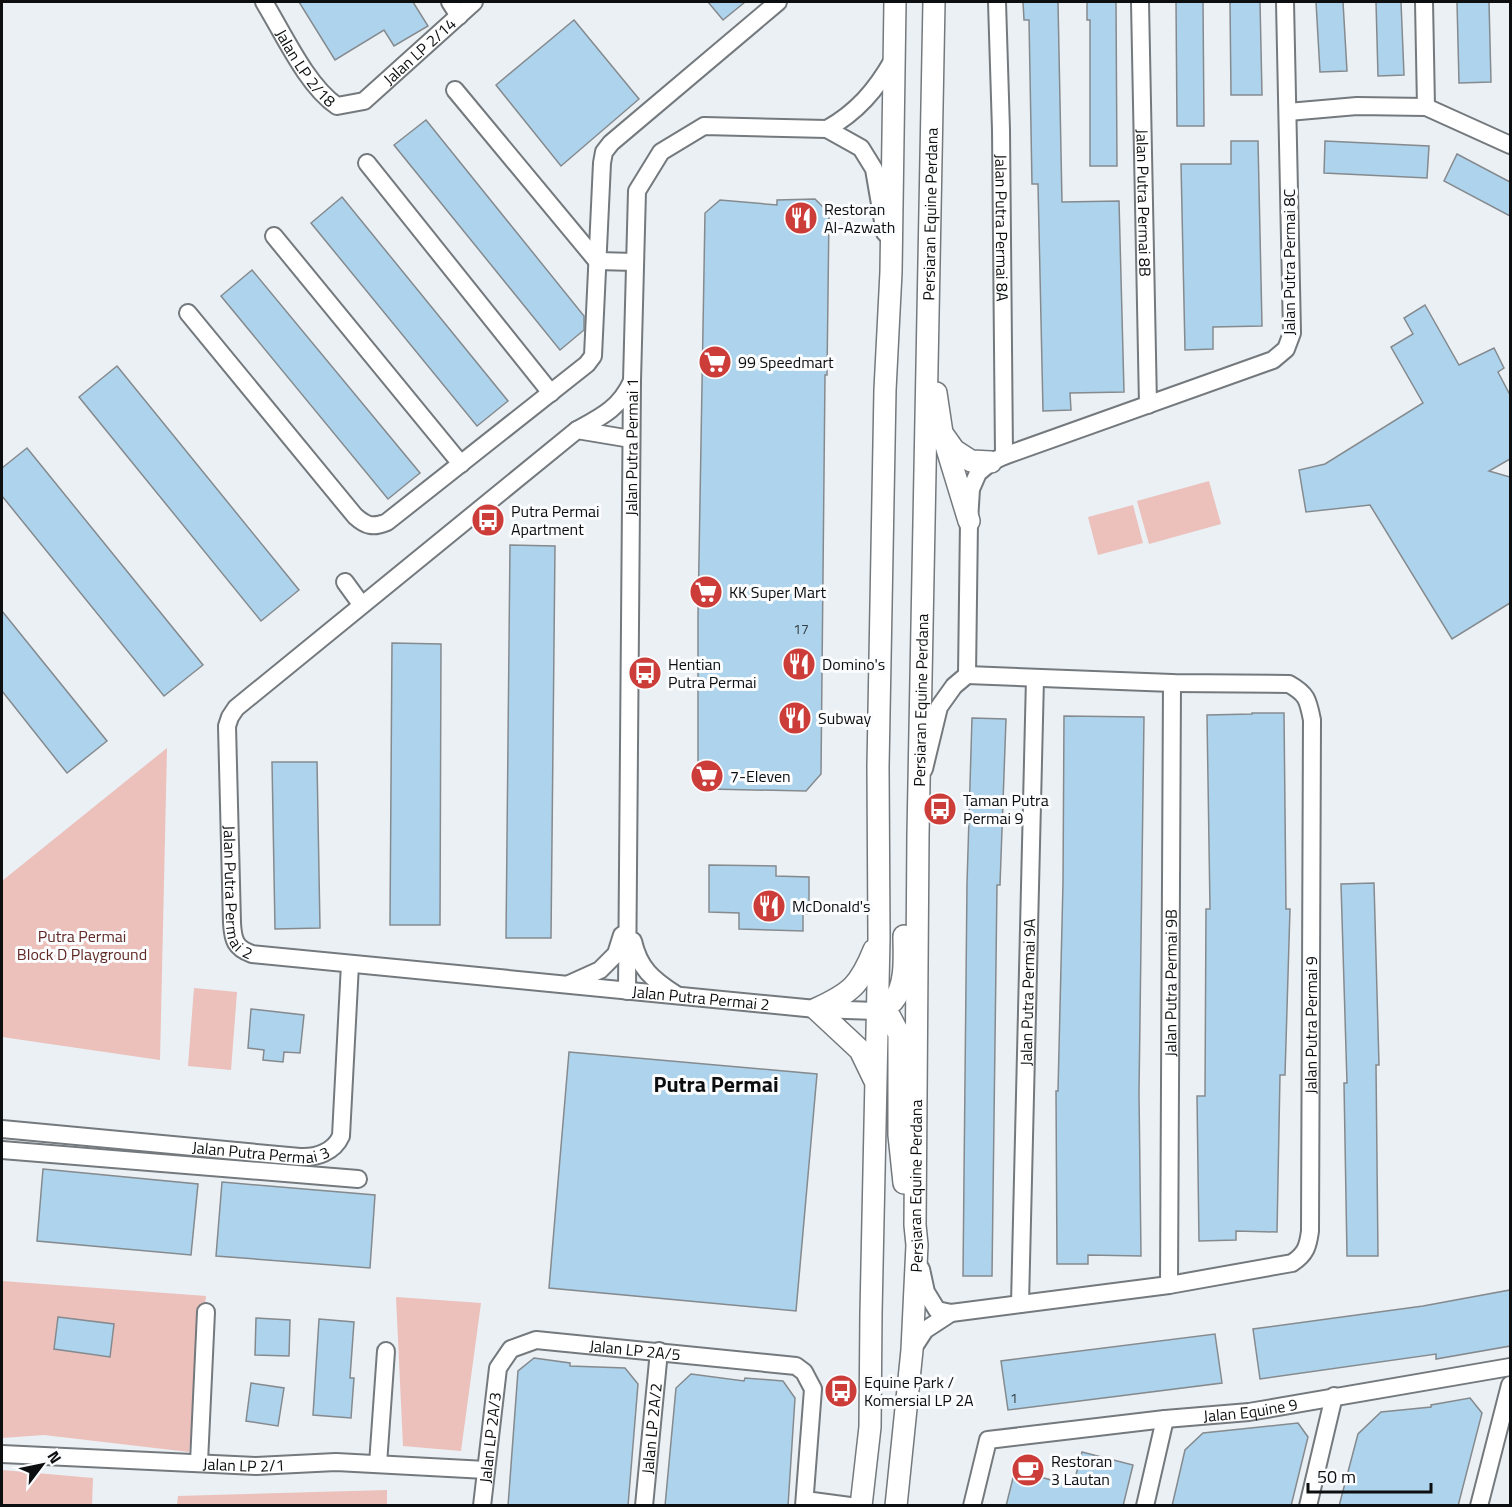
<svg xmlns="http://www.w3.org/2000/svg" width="1512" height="1507" viewBox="0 0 1512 1507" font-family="'Titillium Web',sans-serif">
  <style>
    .green { fill: #ecc0bb }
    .building { fill: #aed4ed; stroke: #858a8e; stroke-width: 1.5 }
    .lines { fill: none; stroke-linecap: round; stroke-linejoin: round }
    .minor-casing { stroke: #74797d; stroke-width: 20 }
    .tertiary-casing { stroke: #74797d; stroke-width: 24 }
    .minor { stroke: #fff; stroke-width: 16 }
    .tertiary { stroke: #fff; stroke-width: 21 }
    .labels { text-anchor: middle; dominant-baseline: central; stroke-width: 6; stroke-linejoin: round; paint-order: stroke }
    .number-label { font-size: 14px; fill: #344046 }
    .street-label { font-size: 16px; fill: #0c0e0f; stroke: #fafcfe }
    .poi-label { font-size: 16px; fill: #0c0e0f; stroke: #fafcfe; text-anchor: start }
    .park-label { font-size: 16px; fill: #612925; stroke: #fafcfe }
    .district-label { font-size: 22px; font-weight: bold; fill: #0c0e0f; stroke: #fafcfe }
  </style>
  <rect width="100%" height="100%" fill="#eaf0f4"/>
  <!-- green -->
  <g class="green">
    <path d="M1209,481L1221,524L1149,544L1137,501Z"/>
    <path d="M1133,505L1143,543L1098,555L1088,517Z"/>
    <path d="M167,748L160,1060L2,1037V881Z"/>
    <path d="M194,988L237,992L231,1070L188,1066Z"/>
    <path d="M2,1281L206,1296L189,1452L44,1435L2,1438Z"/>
    <path d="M396,1297L481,1303L461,1451L403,1446Z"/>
    <path d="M2,1470L93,1478L92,1505H2Z"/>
    <path d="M387,1490V1505H177L178,1496Z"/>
  </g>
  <!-- building -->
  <g class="building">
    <path d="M299,2H413L428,26L394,46L384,30L335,60Z"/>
    <path d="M708,2H745L723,20Z"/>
    <path d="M1023,2H1058L1062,202L1119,201L1124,392L1070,393L1071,410L1043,411L1038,184H1032L1029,20H1024Z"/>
    <path d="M1087,2H1116L1117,166H1090V20H1087Z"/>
    <path d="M1176,2H1203L1204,126H1177Z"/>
    <path d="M1230,2H1260L1262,95H1231Z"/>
    <path d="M1316,2H1343L1347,71L1320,72Z"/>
    <path d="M1376,2H1401L1404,75L1378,76Z"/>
    <path d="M1457,2H1489L1491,82L1459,83Z"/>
    <path d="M574,20L639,99L561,166L496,85Z"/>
    <path d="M426,120L584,316V330L560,350L394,145Z"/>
    <path d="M1231,141H1258L1262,326L1213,327V349L1185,350L1181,164H1231Z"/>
    <path d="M1325,141L1429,146L1427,178L1324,173Z"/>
    <path d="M1457,154L1510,182V216L1444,181Z"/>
    <path d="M342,197L508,401L477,426L311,223Z"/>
    <path d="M815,199L829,213L827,375H825L821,774L806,791L709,789L698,778V616L705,213L720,200L777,205V200Z"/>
    <path d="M252,270L420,473L388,499L221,296Z"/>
    <path d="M1425,305L1459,365L1494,348L1504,368L1498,372L1510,395V459L1489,471L1510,477V603L1452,639L1370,505L1306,512L1299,470L1325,464L1423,403L1391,347L1413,334L1404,318Z"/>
    <path d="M117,366L299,590L261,621L79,397Z"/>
    <path d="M27,448L203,665L164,696L2,496V468Z"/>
    <path d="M510,545L555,546L551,938H506Z"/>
    <path d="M2,611L107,741L67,773L2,691Z"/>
    <path d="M392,643L441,644L440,925H390Z"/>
    <path d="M1252,713H1284L1286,909H1290L1285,1075H1280L1277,1232L1236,1231V1240L1199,1241L1197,1096H1205L1206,909H1210L1207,715L1252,714Z"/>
    <path d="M1064,716L1144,717L1139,1094L1141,1256L1088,1255V1264H1057L1056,1091H1058L1063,883Z"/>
    <path d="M972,718L1006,719L1000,885H997L992,1276H963L967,884Z"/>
    <path d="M272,762H317L320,928L275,929Z"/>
    <path d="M709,865L776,866V876L809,877V914H803V931L739,929V913L709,912Z"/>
    <path d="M1374,883L1379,1065H1376L1378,1256H1347L1344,1083H1347L1341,884Z"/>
    <path d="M251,1009L304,1015L300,1053L284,1052L283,1062L263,1060L264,1050L248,1048Z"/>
    <path d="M569,1052L817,1074L796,1311L549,1288Z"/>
    <path d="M43,1169L198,1184L191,1255L37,1241Z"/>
    <path d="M222,1182L375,1195L370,1268L216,1256Z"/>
    <path d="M1510,1290V1346L1436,1359V1354L1260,1379L1253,1329L1423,1306Z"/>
    <path d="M58,1317L114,1324L110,1357L54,1349Z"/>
    <path d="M256,1318L290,1320L289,1356L255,1355Z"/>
    <path d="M319,1319L354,1322L350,1378H354L351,1418L313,1415Z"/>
    <path d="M1215,1334L1222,1383L1008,1410L1001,1361Z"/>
    <path d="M534,1358L570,1363V1366L625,1368L638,1384L628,1506H508L518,1371Z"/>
    <path d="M691,1374L744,1381L745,1378L783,1381L795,1398L788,1506H665L676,1388Z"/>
    <path d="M251,1383L284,1388L278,1426L246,1421Z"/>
    <path d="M1470,1398L1482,1413L1458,1506H1339L1358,1434L1381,1412L1431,1407V1405Z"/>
    <path d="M1298,1423L1308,1437L1291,1506H1172L1185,1450L1203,1433Z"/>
    <path d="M1082,1452L1133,1465L1123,1506H1006L1015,1470L1073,1486Z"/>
  </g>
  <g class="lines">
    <defs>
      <g id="minor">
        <path id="s1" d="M264,2C283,33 307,86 337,106L364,101L474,2"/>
        <path d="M450,2L459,16"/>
        <path id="s2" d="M997,2L1001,130L1004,456"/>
        <path id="s3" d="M1140,2L1148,405"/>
        <path d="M1424,2L1426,107"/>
        <path d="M455,90L597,261L635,262"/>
        <path d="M1288,112L1357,106L1426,107L1510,145"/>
        <path d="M827,129C857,112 876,90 893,60"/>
        <path d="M367,163L551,393"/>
        <path d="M274,236L461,464"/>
        <path d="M188,313L355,516C366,526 373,528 387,522L587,364L593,356L602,163L604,152L611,143L778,2"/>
        <path id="s4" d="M632,381C620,408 601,417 577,430L236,708L230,717L227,726L232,923C233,940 235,948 252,954L816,1009L877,1011"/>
        <path d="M577,430L631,439"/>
        <path d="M345,582L361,604"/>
        <path d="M967,675L969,521L971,489L978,473L991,462L1004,456L1273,360L1286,349L1292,333L1285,2"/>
        <path d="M924,769L939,707L954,686L967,675"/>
        <path d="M633,941C639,968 652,979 675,994"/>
        <path d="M569,984L600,970L616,954L622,935"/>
        <path id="s5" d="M627,991L632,381L637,191L661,152L704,126L827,129L861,148L874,169L885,233"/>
        <path id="s6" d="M2,1129L300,1157C316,1158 334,1152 341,1136L350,964"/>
        <path d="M2,1150L358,1179"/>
        <path id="s7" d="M921,1269L926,1292L937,1310L951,1313L1169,1285L1292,1263C1306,1254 1308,1246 1310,1231L1312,720C1308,700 1307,694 1289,684L1172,683L967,675"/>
        <path id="s8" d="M1169,1285L1172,683"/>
        <path id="s9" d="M1020,1304L1035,678"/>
        <path d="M912,1350L925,1330L951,1313"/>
        <path id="s10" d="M2,1454L256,1466L336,1462L486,1470"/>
        <path d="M199,1462L206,1312"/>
        <path d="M378,1464L386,1351"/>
        <path d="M805,1500L850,1506"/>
        <path id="s11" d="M482,1506L498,1368L511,1349L536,1340L796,1366L804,1372L813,1389L804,1506"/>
        <path id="s12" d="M644,1506L659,1351"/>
        <path id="s13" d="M972,1506L988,1440L1165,1419L1249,1412L1510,1367"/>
        <path d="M1145,1506L1165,1419"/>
        <path d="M1308,1506L1334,1396"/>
        <path d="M1479,1506L1510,1385"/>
      </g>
      <g id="tertiary">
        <path d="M936,393L942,433L954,450L971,461L991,462"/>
        <path d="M944,439L969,521"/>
        <path d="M874,950C860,985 851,993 816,1009L860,1050L874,1079"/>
        <path d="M877,1011L890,1017L899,1034V1135L904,1183"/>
        <path d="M877,1011C882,1008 889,1005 893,1001C907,985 904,955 904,936"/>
        <path d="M861,1506L870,1427L871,1313L879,938L878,767L885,390L891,272L895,2"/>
        <path id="s14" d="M896,1506L912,1350L917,1245L915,1225L918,835L934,2"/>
      </g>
    </defs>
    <!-- minor casing -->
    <use href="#minor" class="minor-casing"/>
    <!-- tertiary casing -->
    <use href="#tertiary" class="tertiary-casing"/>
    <!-- minor -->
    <use href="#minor" class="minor"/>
    <!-- tertiary -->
    <use href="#tertiary" class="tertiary"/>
  </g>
  <!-- icons -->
  <defs>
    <symbol id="restaurant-disc" viewBox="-11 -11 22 22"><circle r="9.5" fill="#cc3d3a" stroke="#fafcfe"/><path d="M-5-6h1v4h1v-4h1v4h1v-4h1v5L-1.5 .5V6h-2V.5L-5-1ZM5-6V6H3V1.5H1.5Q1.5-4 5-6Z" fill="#fff"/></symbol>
    <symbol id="supermarket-disc" viewBox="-11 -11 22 22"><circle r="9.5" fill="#cc3d3a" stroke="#fafcfe"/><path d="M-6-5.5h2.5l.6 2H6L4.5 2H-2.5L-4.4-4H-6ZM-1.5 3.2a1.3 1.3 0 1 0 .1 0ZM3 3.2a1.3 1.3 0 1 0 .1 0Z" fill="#fff"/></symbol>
    <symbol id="bus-disc" viewBox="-11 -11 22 22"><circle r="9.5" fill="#cc3d3a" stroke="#fafcfe"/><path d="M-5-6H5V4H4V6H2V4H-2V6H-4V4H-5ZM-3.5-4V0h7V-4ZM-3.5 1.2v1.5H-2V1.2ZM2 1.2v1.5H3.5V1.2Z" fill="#fff"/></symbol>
    <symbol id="cafe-disc" viewBox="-11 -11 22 22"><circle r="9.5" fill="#cc3d3a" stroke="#fafcfe"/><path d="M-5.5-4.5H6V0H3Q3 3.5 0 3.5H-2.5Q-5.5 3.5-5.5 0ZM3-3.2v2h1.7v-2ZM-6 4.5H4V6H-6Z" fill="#fff"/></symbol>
  </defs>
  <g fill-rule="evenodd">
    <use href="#restaurant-disc" x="782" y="199" width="38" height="38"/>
    <use href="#supermarket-disc" x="696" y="343" width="38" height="38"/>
    <use href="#bus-disc" x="469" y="501" width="38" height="38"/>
    <use href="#supermarket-disc" x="687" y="573" width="38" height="38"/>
    <use href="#restaurant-disc" x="780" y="645" width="38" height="38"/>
    <use href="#bus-disc" x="626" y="654" width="38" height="38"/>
    <use href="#restaurant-disc" x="776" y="699" width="38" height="38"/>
    <use href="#supermarket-disc" x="688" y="757" width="38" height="38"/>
    <use href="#bus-disc" x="921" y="790" width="38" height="38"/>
    <use href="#restaurant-disc" x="750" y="887" width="38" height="38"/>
    <use href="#bus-disc" x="822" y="1372" width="38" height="38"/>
    <use href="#cafe-disc" x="1009" y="1451" width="38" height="38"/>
  </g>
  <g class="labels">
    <!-- number labels -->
    <g class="number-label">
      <text x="801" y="628">17</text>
      <text x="1014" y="1397">1</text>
    </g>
    <!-- street labels -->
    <g class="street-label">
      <text stroke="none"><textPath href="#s1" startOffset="230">Jalan LP 2/14</textPath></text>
      <text stroke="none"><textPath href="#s1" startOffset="78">Jalan LP 2/18</textPath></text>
      <text stroke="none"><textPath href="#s3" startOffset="201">Jalan Putra Permai 8B</textPath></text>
      <text stroke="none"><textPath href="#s14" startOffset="1293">Persiaran Equine Perdana</textPath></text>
      <text stroke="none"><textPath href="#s2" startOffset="226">Jalan Putra Permai 8A</textPath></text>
      <text transform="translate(1289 262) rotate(-90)">Jalan Putra Permai 8C</text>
      <text stroke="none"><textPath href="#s5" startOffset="544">Jalan Putra Permai 1</textPath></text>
      <text stroke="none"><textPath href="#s14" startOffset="807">Persiaran Equine Perdana</textPath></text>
      <text stroke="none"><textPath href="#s4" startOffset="704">Jalan Putra Permai 2</textPath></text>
      <text stroke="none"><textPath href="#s8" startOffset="302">Jalan Putra Permai 9B</textPath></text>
      <text stroke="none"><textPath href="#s9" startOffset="312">Jalan Putra Permai 9A</textPath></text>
      <text stroke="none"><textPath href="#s4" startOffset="1224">Jalan Putra Permai 2</textPath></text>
      <text stroke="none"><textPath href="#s7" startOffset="648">Jalan Putra Permai 9</textPath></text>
      <text stroke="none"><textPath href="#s6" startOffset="260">Jalan Putra Permai 3</textPath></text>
      <text stroke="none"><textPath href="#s14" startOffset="321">Persiaran Equine Perdana</textPath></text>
      <text stroke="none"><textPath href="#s11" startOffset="288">Jalan LP 2A/5</textPath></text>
      <text stroke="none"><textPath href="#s13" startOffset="332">Jalan Equine 9</textPath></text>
      <text stroke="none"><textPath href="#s12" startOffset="78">Jalan LP 2A/2</textPath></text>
      <text stroke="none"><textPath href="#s11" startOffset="69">Jalan LP 2A/3</textPath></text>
      <text stroke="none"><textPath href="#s10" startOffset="242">Jalan LP 2/1</textPath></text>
    </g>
    <!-- poi labels -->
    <g class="poi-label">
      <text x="824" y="209">Restoran<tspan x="824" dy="18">Al-Azwath</tspan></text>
      <text x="738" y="362">99 Speedmart</text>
      <text x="511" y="511">Putra Permai<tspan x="511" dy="18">Apartment</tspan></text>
      <text x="729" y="592">KK Super Mart</text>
      <text x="668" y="664">Hentian<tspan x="668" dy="18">Putra Permai</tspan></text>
      <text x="822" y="664">Domino's</text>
      <text x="818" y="718">Subway</text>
      <text x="730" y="776">7-Eleven</text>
      <text x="963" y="800">Taman Putra<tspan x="963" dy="18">Permai 9</tspan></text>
      <text x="792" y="906">McDonald's</text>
      <text x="864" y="1382">Equine Park /<tspan x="864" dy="18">Komersial LP 2A</tspan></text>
      <text x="1051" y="1461">Restoran<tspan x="1051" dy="18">3 Lautan</tspan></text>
    </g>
    <!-- park labels -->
    <g class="park-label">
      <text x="82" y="936">Putra Permai<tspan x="82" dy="18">Block D Playground</tspan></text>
    </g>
    <!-- district labels -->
    <g class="district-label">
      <text x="716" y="1084">Putra Permai</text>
    </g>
  </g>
  <!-- border -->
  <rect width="1512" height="1507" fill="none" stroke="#0c0e0f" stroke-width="6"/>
  <!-- north arrow -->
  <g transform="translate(42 1465) rotate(58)" stroke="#fafcfe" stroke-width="4.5" paint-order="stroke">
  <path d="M0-4.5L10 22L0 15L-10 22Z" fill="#0c0e0f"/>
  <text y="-9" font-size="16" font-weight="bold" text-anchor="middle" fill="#0c0e0f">N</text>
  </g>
  <!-- scale -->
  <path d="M1308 1483v9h123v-9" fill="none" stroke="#0c0e0f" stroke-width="3"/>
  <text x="1317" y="1483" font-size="18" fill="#0c0e0f" stroke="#fafcfe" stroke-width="4.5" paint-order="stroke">50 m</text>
</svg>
